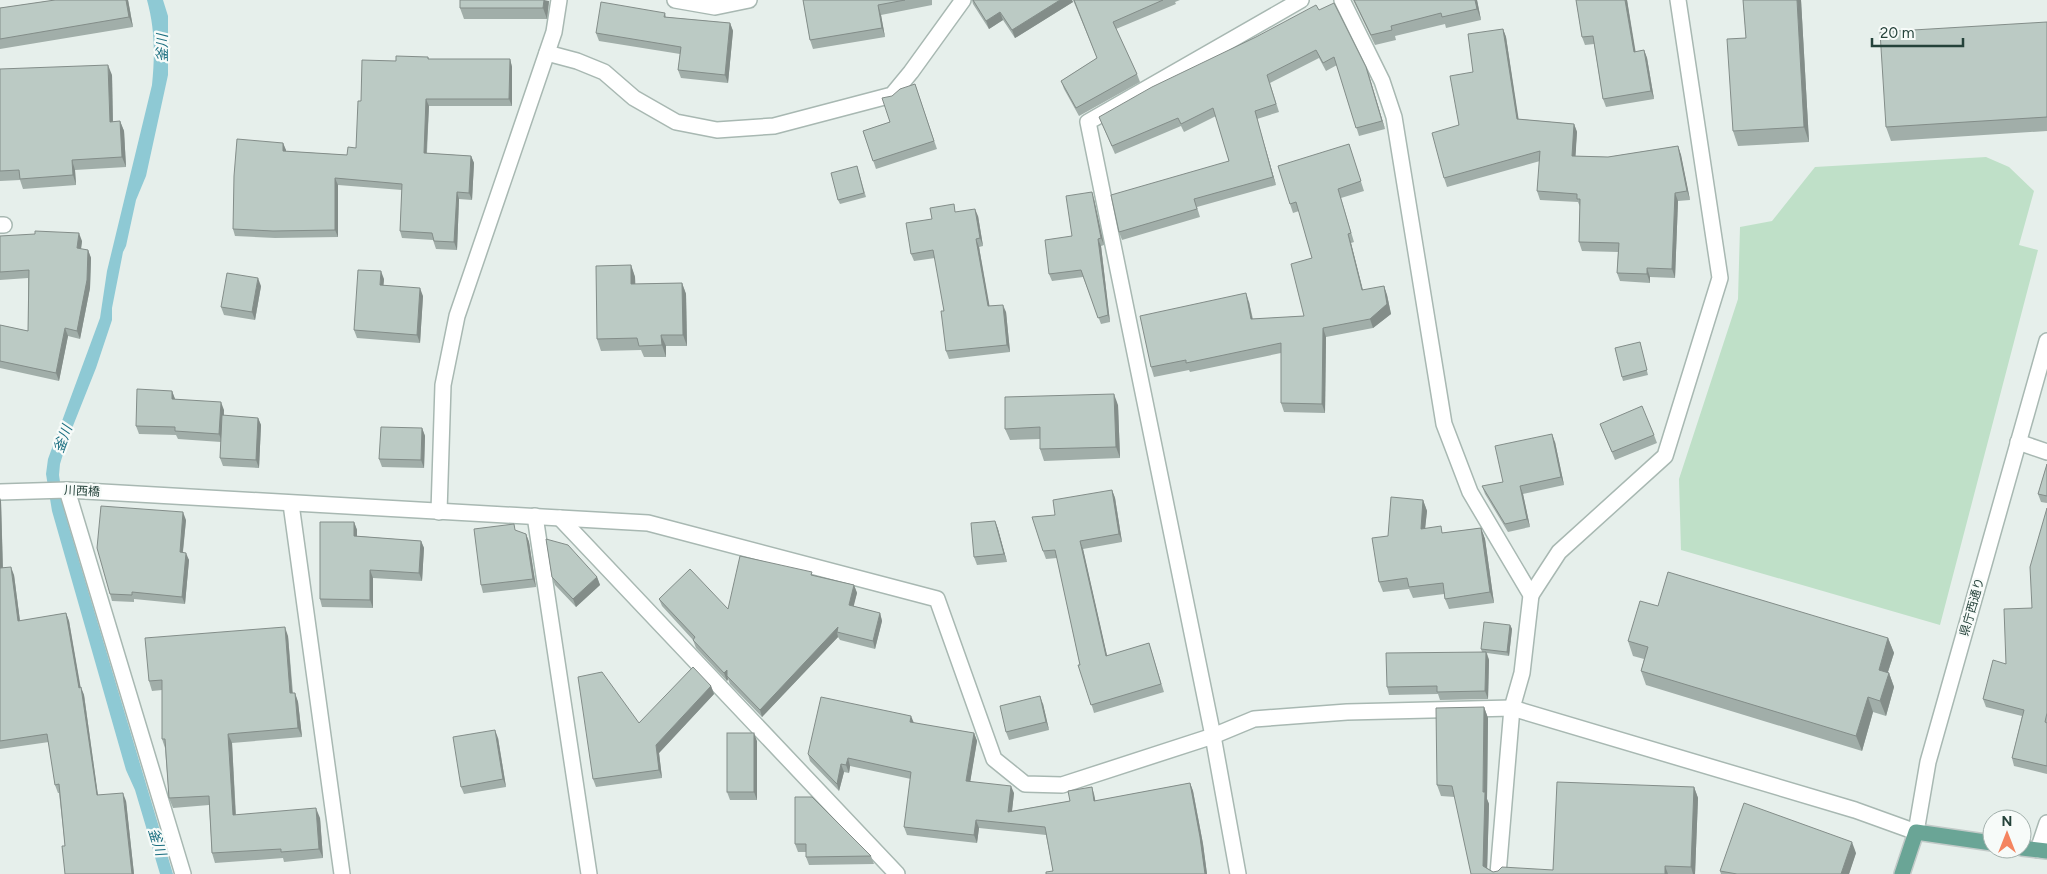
<svg xmlns="http://www.w3.org/2000/svg" width="2047" height="874" viewBox="0 0 2047 874" font-family="Figtree,'Noto Sans JP',sans-serif">
  <style>
    .garden { fill: #bfe0c8 }
    .water { fill: #8ec9d4 }
    .lines { fill: none; stroke-linecap: round; stroke-linejoin: round }
    .service-casing { stroke: #a8b8b2; stroke-width: 18 }
    .minor-casing { stroke: #a8b8b2; stroke-width: 18 }
    .tertiary-casing { stroke: #a8b8b2; stroke-width: 18 }
    .primary-casing { stroke: #c2cac8; stroke-width: 18 }
    .service { stroke: #fff; stroke-width: 15 }
    .minor { stroke: #fff; stroke-width: 15 }
    .tertiary { stroke: #fff; stroke-width: 15 }
    .primary { stroke: #6aa596; stroke-width: 15 }
    .wall { fill: #a1aea9 }
    .shaded-wall { fill: #838d89 }
    .building { fill: #bbcac4; stroke: #838d89 }
    .labels { text-anchor: middle; dominant-baseline: central; stroke-width: 4.5; stroke-linejoin: round; paint-order: stroke }
    .street-label { font-size: 12px; fill: #24423a; stroke: #f7fbf9 }
    .water-label { font-size: 14px; font-style: italic; fill: #1c6f80; stroke: #f7fbf9 }
  </style>
  <rect width="100%" height="100%" fill="#e6efeb"/>
  <!-- garden -->
  <path class="garden" d="M1986,157L2009,167L2034,191L2019,245L2038,250L1940,625L1681,550L1679,479L1738,299L1740,227L1772,221L1815,167Z"/>
  <!-- water -->
  <path class="water" d="M147,0H163L168,16V75L146,176L136,200L126,246L123,252L112,308V320L96,368L67,441L60,464L59,475L64,510L173,874H160L135,790L126,770L52,511L46,474L48,459L100,318L107,271L152,85C155,55 155,29 147,0Z"/>
  <g class="lines">
    <defs>
      <g id="service">
        <path d="M67,490L183,874"/>
        <path d="M560,518L897,874"/>
      </g>
      <g id="minor">
        <path d="M675,0L715,7L749,0"/>
        <path d="M1342,0L1382,81L1394,117L1444,424L1470,492L1531,595L1522,673L1512,708L1498,874"/>
        <path d="M547,53L577,61L604,72L634,98L676,122L717,130L774,126L892,95L911,72L963,0"/>
        <path d="M0,225H4"/>
        <path d="M2018,442L2047,452"/>
        <path d="M0,492L67,490L648,523L937,599L994,759L1025,784L1062,785L1213,736L1254,719L1347,712L1512,708L1855,810L1916,832"/>
        <path d="M291,504L342,874"/>
        <path d="M439,512L443,385L457,316L554,32L559,0"/>
        <path d="M535,516L589,874"/>
        <path d="M1531,595L1559,552L1665,456L1720,278L1678,0"/>
        <path d="M2038,850L2047,823"/>
        <path d="M1238,874L1213,736L1088,122L1301,0"/>
      </g>
      <path id="tertiary" d="M1916,832L1928,762L2047,341"/>
      <g id="primary">
        <path d="M2022,848L2047,851"/>
        <path d="M1902,874L1916,832L1992,843"/>
      </g>
    </defs>
    <!-- service casing -->
    <use href="#service" class="service-casing"/>
    <!-- minor casing -->
    <use href="#minor" class="minor-casing"/>
    <!-- tertiary casing -->
    <use href="#tertiary" class="tertiary-casing"/>
    <!-- primary casing -->
    <use href="#primary" class="primary-casing"/>
    <!-- service -->
    <use href="#service" class="service"/>
    <!-- minor -->
    <use href="#minor" class="minor"/>
    <!-- tertiary -->
    <use href="#tertiary" class="tertiary"/>
    <!-- primary -->
    <use href="#primary" class="primary"/>
  </g>
  <!-- wall -->
  <g class="wall">
    <path d="M55,0H128L133,27L0,49V8Z"/>
    <path d="M803,0H932V5L881,15L885,37L813,49L810,40Z"/>
    <path d="M972,0H1072L1073,2L1015,38L1003,20L989,29L973,4Z"/>
    <path d="M1073,0H1180L1175,2L1176,4L1116,29L1137,74L1140,82L1079,116L1064,89L1061,81L1097,58Z"/>
    <path d="M1353,0H1477L1481,20L1446,28L1445,24L1395,36L1396,40L1375,45Z"/>
    <path d="M1576,0H1627L1635,52L1644,50L1647,58L1654,99L1606,107L1603,99L1594,44L1585,45L1582,37Z"/>
    <path d="M1743,0H1801L1809,142L1738,146L1733,131L1746,38Z"/>
    <path d="M549,1L547,19H464L460,8Z"/>
    <path d="M1319,10L1366,67L1385,129L1359,136L1337,65L1326,71L1319,58L1270,83L1279,112L1257,119L1276,185L1197,207L1200,217L1122,240L1119,232L1229,161L1216,116L1184,132L1181,126L1115,154L1099,117Z"/>
    <path d="M665,13L666,17L730,23L733,31L728,83L681,78L678,70L680,54L599,41L596,33Z"/>
    <path d="M2047,22V131L1891,141L1886,127Z"/>
    <path d="M1503,29L1506,37L1518,119L1574,124L1577,132L1575,156L1608,157L1678,146L1681,155L1690,200L1678,201L1675,278L1650,277V283L1620,281L1617,273L1618,252L1582,251L1579,242L1580,207L1578,202L1540,200L1537,191L1540,161L1447,187L1444,178L1473,72Z"/>
    <path d="M428,57L429,59H510L512,67V106H429L427,153L471,156L474,163L472,200L459,199L457,250L436,249L433,240L402,238L400,231L402,190L338,185V237L275,238L235,236L233,229L283,143L286,151L347,155L356,148L396,61Z"/>
    <path d="M0,69L112,75L113,122L120,121L124,131L126,167L75,170L76,185L23,189L20,180L0,181Z"/>
    <path d="M915,84L937,149L876,169L863,131L890,122L892,96Z"/>
    <path d="M1349,144L1364,191L1341,198L1354,242L1351,243L1363,290L1384,286L1387,295L1391,314L1373,328L1326,337L1325,413L1284,412L1281,403V353L1190,372L1189,370L1154,377L1151,367L1249,302L1253,319L1304,316L1312,258L1299,211L1293,213L1290,204Z"/>
    <path d="M857,166L866,197L840,204L838,200Z"/>
    <path d="M1094,199L1104,245L1101,246L1110,322L1101,324L1083,277L1052,281L1049,274Z"/>
    <path d="M956,212L978,216L983,246L979,247L989,306L1006,312L1010,352L949,359L946,351L944,311L935,258L914,261L911,254L932,219Z"/>
    <path d="M0,236L82,241L81,249L88,250L91,258L90,288L80,339L68,336L59,381L0,368V325L28,331V278L0,280Z"/>
    <path d="M631,265L635,277V284L682,283L686,294L687,346H666V357H644L641,350L601,351L597,339Z"/>
    <path d="M384,279L383,285L423,296L420,343L357,338L354,330Z"/>
    <path d="M261,286L255,320L224,315L221,307Z"/>
    <path d="M1640,342L1648,375L1623,381L1622,377Z"/>
    <path d="M172,391L175,399L224,410V416L258,418L261,425L259,468L223,466L220,458L221,442L178,439L176,435L139,434L136,426Z"/>
    <path d="M1118,405L1120,458L1044,461L1040,449V439L1010,440L1005,429Z"/>
    <path d="M1600,424L1654,435L1657,443L1615,460Z"/>
    <path d="M422,428L425,436L424,468L382,467L379,459Z"/>
    <path d="M1555,442L1564,485L1523,494L1530,527L1508,532L1485,494L1482,486L1503,482Z"/>
    <path d="M2047,464V503L2041,502L2038,494Z"/>
    <path d="M1112,490L1115,498L1122,542L1083,549L1107,656L1149,643L1164,692L1094,713L1080,665L1057,558L1046,559L1043,551L1055,515Z"/>
    <path d="M0,498L1,501L3,568L14,575L20,621L66,613L69,621L80,687L84,695L98,795L126,801L134,874H65V846L59,793H58L55,785L49,742L0,749Z"/>
    <path d="M1423,500L1427,511L1425,528L1443,533L1481,528L1485,539L1494,603L1449,609L1445,599L1444,594L1413,598L1409,589L1383,592L1379,582L1388,536Z"/>
    <path d="M2047,508V774L2014,766L2012,758L2022,716L1986,707L1983,699L2006,664L2032,608Z"/>
    <path d="M186,520L183,552L189,560L185,604L134,599V602L112,601L110,594Z"/>
    <path d="M995,521L998,529L1007,562L977,565L974,557Z"/>
    <path d="M354,522L357,530V536L421,541L424,548L422,581L373,578V608L322,607L320,599Z"/>
    <path d="M517,531L526,534L529,542L536,587L483,593L481,585Z"/>
    <path d="M813,575L854,585L857,593L853,606L880,613L882,621L875,649L840,640L838,637L762,717L730,684L728,679L727,681L696,648L693,640L662,606L659,599L728,609Z"/>
    <path d="M552,577H597L600,585L576,607L555,585Z"/>
    <path d="M1658,606L1888,638L1894,653L1888,672L1889,673L1894,687L1886,716L1873,712L1862,751L1646,685L1641,671L1644,659L1633,656L1628,641Z"/>
    <path d="M1510,625L1512,629L1509,656L1487,653L1489,660L1488,699L1440,700L1438,694L1389,695L1387,687L1482,652L1481,649Z"/>
    <path d="M288,636L293,693H295L298,702L302,737L232,743L236,815L320,818L323,858L284,862L283,858L215,863L212,853L209,805L173,808L169,798L165,748L162,739V690L152,691L149,681Z"/>
    <path d="M711,686L714,694L659,753L662,778L596,787L593,779L639,723Z"/>
    <path d="M1043,704L1049,730L1009,740L1006,732Z"/>
    <path d="M1484,707L1488,718L1487,799L1489,804L1487,868L1493,872L1553,870L1694,787L1698,798L1695,874H1471L1455,797L1441,796L1437,785Z"/>
    <path d="M914,723L974,733L977,741L970,782L1014,793L1012,811L1070,801L1094,794L1095,801L1190,783L1193,791L1203,844L1207,874H1046L1053,871L1046,835L979,828L977,843L907,835L904,827L911,779L850,766L849,773L844,772L839,791L810,761L808,754Z"/>
    <path d="M498,738L506,787L464,794L461,787Z"/>
    <path d="M757,741V800H730L727,792Z"/>
    <path d="M795,797L871,856L874,864L809,865L806,857V852H798L795,844Z"/>
    <path d="M1856,853L1849,874H1721L1720,871Z"/>
  </g>
  <!-- shaded-wall -->
  <g class="shaded-wall">
    <path d="M126,0H128L133,27L129,17Z"/>
    <path d="M544,0L549,1L547,19L543,8Z"/>
    <path d="M1060,0H1072L1073,2L1015,38L1012,30Z"/>
    <path d="M1475,0H1477L1481,20L1477,9Z"/>
    <path d="M1625,0H1627L1637,60L1634,52Z"/>
    <path d="M1797,0H1801L1809,142L1804,127Z"/>
    <path d="M878,5L881,15L885,37L882,28Z"/>
    <path d="M1000,12L1003,20L989,29L986,21Z"/>
    <path d="M730,23L733,31L728,83L725,75Z"/>
    <path d="M1503,29L1506,37L1520,128L1517,119Z"/>
    <path d="M1644,50L1647,58L1654,99L1651,91Z"/>
    <path d="M510,59L512,67V106L509,99Z"/>
    <path d="M108,65L112,75L113,132L110,122Z"/>
    <path d="M1366,67L1369,75L1385,129L1382,121Z"/>
    <path d="M426,99L429,106L426,160L424,153Z"/>
    <path d="M1255,111L1257,119L1276,185L1273,177Z"/>
    <path d="M120,121L124,131L126,167L122,157Z"/>
    <path d="M1574,124L1577,132L1575,165L1572,156Z"/>
    <path d="M283,143L286,150L285,158L283,151Z"/>
    <path d="M1678,146L1681,155L1690,200L1687,191Z"/>
    <path d="M471,156L474,163L472,200L469,193Z"/>
    <path d="M72,160L75,170L76,185L73,175Z"/>
    <path d="M335,178L338,185V237L335,230Z"/>
    <path d="M457,192L459,199L457,250L454,242Z"/>
    <path d="M1092,192L1094,199L1104,245L1101,238Z"/>
    <path d="M1675,193L1678,201L1675,278L1672,269Z"/>
    <path d="M975,209L978,216L983,246L980,238Z"/>
    <path d="M79,233L82,241L80,256L77,248Z"/>
    <path d="M1348,234L1351,243L1365,299L1362,290Z"/>
    <path d="M976,239L979,247L991,314L988,306Z"/>
    <path d="M1098,239L1101,246L1110,322L1108,315Z"/>
    <path d="M88,250L91,258L90,288L80,339L77,331Z"/>
    <path d="M631,265L635,277L636,295L631,284Z"/>
    <path d="M1647,268L1650,277V283L1647,274Z"/>
    <path d="M381,271L384,279L383,293L380,285Z"/>
    <path d="M258,278L261,286L255,320L252,312Z"/>
    <path d="M682,283L686,294L687,346L683,335Z"/>
    <path d="M1384,286L1387,295L1391,314L1373,328L1370,319Z"/>
    <path d="M420,288L423,296L420,343L417,335Z"/>
    <path d="M1246,293L1249,302L1254,328L1251,319Z"/>
    <path d="M1003,305L1006,312L1010,352L1007,345Z"/>
    <path d="M65,328L68,336L59,381L56,373Z"/>
    <path d="M1323,328L1326,337L1325,413L1322,404Z"/>
    <path d="M661,335L666,346V357L662,345Z"/>
    <path d="M172,391L175,399H172Z"/>
    <path d="M1114,394L1118,405L1120,458L1116,447Z"/>
    <path d="M221,402L224,410L222,442L219,434Z"/>
    <path d="M258,418L261,425L259,468L256,460Z"/>
    <path d="M422,428L425,436L424,468L421,460Z"/>
    <path d="M1552,434L1555,442L1564,485L1561,477Z"/>
    <path d="M1520,486L1523,494L1530,527L1527,519Z"/>
    <path d="M1112,490L1115,498L1122,542L1119,534Z"/>
    <path d="M0,498L1,501L3,576L0,568Z"/>
    <path d="M1423,500L1427,511L1424,539L1421,529Z"/>
    <path d="M183,512L186,520L182,559L180,552Z"/>
    <path d="M995,521L998,529L1007,562L1004,554Z"/>
    <path d="M354,522L357,530V544L354,536Z"/>
    <path d="M1481,528L1485,539L1494,603L1490,592Z"/>
    <path d="M526,534L529,542L536,587L533,579Z"/>
    <path d="M421,541L424,548L422,581L419,573Z"/>
    <path d="M1080,541L1083,549L1109,664L1106,656Z"/>
    <path d="M186,553L189,560L185,604L182,597Z"/>
    <path d="M11,567L14,575L21,629L18,621Z"/>
    <path d="M370,570L373,578V608L370,600Z"/>
    <path d="M597,577L600,585L576,607L573,599Z"/>
    <path d="M854,585L857,593L852,613L849,605Z"/>
    <path d="M66,613L69,621L82,695L79,688Z"/>
    <path d="M880,613L882,621L875,649L873,641Z"/>
    <path d="M1510,625L1512,629L1509,656L1507,652Z"/>
    <path d="M285,627L288,636L293,703L290,693Z"/>
    <path d="M838,627L837,632L838,637L762,717L760,710Z"/>
    <path d="M1888,638L1894,653L1884,684L1879,670Z"/>
    <path d="M1486,652L1489,660L1488,699L1485,691Z"/>
    <path d="M727,670V676L728,679L727,681L724,673Z"/>
    <path d="M1889,673L1894,687L1886,716L1880,701Z"/>
    <path d="M711,686L714,694L659,753L662,778L659,770L656,745Z"/>
    <path d="M81,687L84,695L99,803L97,795Z"/>
    <path d="M295,693L298,702L302,737L298,728Z"/>
    <path d="M1040,696L1043,704L1049,730L1046,722Z"/>
    <path d="M1868,697L1873,712L1862,751L1856,736Z"/>
    <path d="M1484,707L1488,718L1487,799L1489,804L1487,874L1483,866Z"/>
    <path d="M911,716L914,723L910,722Z"/>
    <path d="M495,730L498,738L506,787L503,779Z"/>
    <path d="M754,733L757,741V800L754,792Z"/>
    <path d="M974,733L977,741L969,789L966,781Z"/>
    <path d="M228,734L232,743L236,824L233,815Z"/>
    <path d="M848,758L850,766L849,773L846,765Z"/>
    <path d="M841,764L844,772L839,791L837,784Z"/>
    <path d="M1190,783L1193,791L1203,844L1207,874H1205Z"/>
    <path d="M1011,786L1014,793L1011,819L1008,812Z"/>
    <path d="M1092,787L1094,794L1097,809L1094,801Z"/>
    <path d="M1694,787L1698,798L1695,874H1693L1691,867Z"/>
    <path d="M123,793L126,801L134,874H132Z"/>
    <path d="M316,808L320,818L323,858L319,849Z"/>
    <path d="M976,820L979,828L977,843L974,835Z"/>
    <path d="M1852,842L1856,853L1849,874H1841Z"/>
    <path d="M1665,866L1668,874H1665Z"/>
  </g>
  <!-- building -->
  <g class="building">
    <path d="M55,0H126L129,17L0,39V8Z"/>
    <path d="M460,0H544L543,8H460Z"/>
    <path d="M803,0H905L878,5L882,28L810,40Z"/>
    <path d="M973,0H1060L1012,30L1000,12L986,21Z"/>
    <path d="M1074,0H1163L1113,22L1137,74L1076,108L1061,81L1097,58Z"/>
    <path d="M1354,0H1475L1477,9L1442,17L1441,13L1391,26L1392,30L1371,35Z"/>
    <path d="M1576,0H1625L1634,52L1644,50L1651,91L1603,99L1593,36L1582,37Z"/>
    <path d="M1743,0H1797L1804,127L1733,131L1727,39L1746,38Z"/>
    <path d="M601,2L665,13L664,17L730,23L725,75L678,70L681,47L596,33Z"/>
    <path d="M1334,3L1366,67L1382,121L1356,128L1334,57L1323,63L1316,50L1267,75L1276,104L1255,111L1273,177L1194,199L1197,209L1119,232L1111,195L1229,161L1213,108L1181,124L1178,118L1112,146L1099,117L1152,87L1256,37L1316,5L1319,10Z"/>
    <path d="M2047,22V117L1886,127L1880,32Z"/>
    <path d="M1503,29L1517,119L1574,124L1572,156L1608,157L1678,146L1687,191L1675,193L1672,269L1647,268V274L1617,273L1619,243L1579,242L1580,199H1577V194L1537,191L1540,151L1444,178L1432,133L1459,125L1450,76L1473,72L1468,34Z"/>
    <path d="M396,56L428,57V59H510L509,99H426L424,153L471,156L469,193L457,192L454,242L434,241L432,233L400,231L402,184L335,178V230L273,231L233,229L234,176L237,139L283,143V151L347,155L348,147L356,148L358,101H361L362,60L396,61Z"/>
    <path d="M108,65L110,122L120,121L122,157L72,160L73,175L20,179L19,170L0,171V69Z"/>
    <path d="M915,84L934,141L873,161L863,131L890,122L882,98L892,96L900,89Z"/>
    <path d="M1349,144L1361,181L1338,189L1351,233L1348,234L1362,290L1384,286L1387,304L1370,319L1323,328L1322,404L1281,403V343L1186,363V360L1151,367L1140,316L1246,293L1251,319L1304,316L1291,264L1312,258L1296,202L1290,204L1278,166Z"/>
    <path d="M857,166L864,193L838,200L831,173Z"/>
    <path d="M1092,192L1101,238L1098,239L1108,315L1098,318L1081,270L1049,274L1045,240L1072,236L1066,196Z"/>
    <path d="M954,204L955,212L975,209L980,238L976,239L988,306L1003,305L1007,345L946,351L941,311H944L933,250L911,254L906,223L932,219L930,208Z"/>
    <path d="M35,231L79,233L77,248L88,250L87,280L77,331L65,328L56,373L0,361V325L28,331L29,270L0,272V236L35,234Z"/>
    <path d="M631,265V284L682,283L683,335H661L662,345L639,346L637,338L597,339L596,266Z"/>
    <path d="M358,270L381,271L380,285L420,288L417,335L354,330Z"/>
    <path d="M227,273L258,278L252,312L221,307Z"/>
    <path d="M1640,342L1647,370L1622,377L1615,348Z"/>
    <path d="M137,389L172,391V399L221,402L219,434L175,431V427L136,426Z"/>
    <path d="M1114,394L1116,447L1040,449V427L1005,429V397Z"/>
    <path d="M1642,406L1654,435L1612,452L1600,424Z"/>
    <path d="M222,415L258,418L256,460L220,458Z"/>
    <path d="M381,427L422,428L421,460L379,459Z"/>
    <path d="M1552,434L1561,477L1520,486L1527,519L1505,524L1482,486L1503,482L1495,446Z"/>
    <path d="M2047,464V496L2038,494Z"/>
    <path d="M1112,490L1119,534L1080,541L1106,656L1149,643L1161,684L1091,705L1078,665H1080L1055,550L1043,551L1032,517L1055,515L1053,500Z"/>
    <path d="M1391,497L1423,500L1421,529L1441,526L1442,533L1481,528L1490,592L1445,599L1443,583L1409,587L1407,578L1379,582L1372,538L1388,536Z"/>
    <path d="M101,506L183,512L180,552L186,553L182,597L132,592V595L110,594L97,548Z"/>
    <path d="M2047,508V713L2045,722L2047,723V766L2012,758L2024,710L1983,699L1993,660L2006,664L2004,609L2032,608L2030,567Z"/>
    <path d="M995,521L1004,554L974,557L971,523Z"/>
    <path d="M320,522H354V536L421,541L419,573L370,570V600L320,599Z"/>
    <path d="M514,524L515,530L526,534L533,579L481,585L474,529Z"/>
    <path d="M546,539L568,545L597,577L573,599L552,577Z"/>
    <path d="M740,556L812,572L811,575L854,585L849,605L880,613L873,641L837,632L838,627L760,710L727,676V670L724,673L693,640L695,637L659,599L690,569L728,609Z"/>
    <path d="M11,567L18,621L66,613L79,688L81,687L97,795L123,793L132,874H65L62,846H65L59,784L55,785L47,734L0,741V568Z"/>
    <path d="M1668,572L1888,638L1879,670L1889,673L1880,701L1868,697L1856,736L1641,671L1648,647L1628,641L1640,601L1658,606Z"/>
    <path d="M1484,622L1510,625L1507,652L1481,649Z"/>
    <path d="M285,627L290,693H295L298,728L228,734L233,815L316,808L319,849L281,852V849L212,853L209,796L169,798L165,739H162V680L149,681L145,638Z"/>
    <path d="M1486,652L1485,691L1437,692V686L1387,687L1386,653Z"/>
    <path d="M693,667L711,686L656,745L659,770L593,779L578,677L602,672L639,723Z"/>
    <path d="M1040,696L1046,722L1006,732L1000,706Z"/>
    <path d="M821,697L911,716L910,722L974,733L966,781L1011,786L1008,812L1070,801L1068,791L1092,787L1094,801L1190,783L1200,837L1205,874H1046V872L1053,871L1045,827L976,820L974,835L904,827L911,772L848,758L846,765L841,764L837,784L808,754Z"/>
    <path d="M1484,707L1483,792H1485L1483,866L1493,872L1498,871L1502,867L1553,870L1557,782L1694,787L1691,867L1665,866V874H1471L1452,786L1437,785L1436,708Z"/>
    <path d="M495,730L503,779L461,787L453,737Z"/>
    <rect x="727" y="733" width="27" height="59"/>
    <path d="M795,797H812L871,856L806,857V844H795Z"/>
    <path d="M1744,803L1852,842L1841,874H1737L1720,871Z"/>
  </g>
  <g class="labels">
    <!-- street labels -->
    <g class="street-label">
      <text transform="translate(82 491) rotate(3)">川西橋</text>
      <text transform="translate(1972 607) rotate(-74)">県庁西通り</text>
    </g>
    <!-- water labels -->
    <g class="water-label">
      <text transform="translate(162 48) rotate(-90)">釜川</text>
      <text transform="translate(63 439) rotate(-70)">釜川</text>
      <text transform="translate(157 842) rotate(73)">釜川</text>
    </g>
  </g>
  <!-- north arrow -->
  <g transform="translate(2007 834)"><circle r="24" fill="#f7fbf9" stroke="#a3b1ad"/>
  <path d="M0-4L9 19L0 12L-9 19Z" fill="#f4845f"/>
  <text y="-8" font-size="14" font-weight="bold" text-anchor="middle" fill="#24423a">N</text>
  </g>
  <!-- scale -->
  <path d="M1872 38v8h91v-8" fill="none" stroke="#24423a" stroke-width="2.5"/>
  <text x="1880" y="38" font-size="15" fill="#24423a" stroke="#f7fbf9" stroke-width="4" paint-order="stroke">20 m</text>
</svg>
